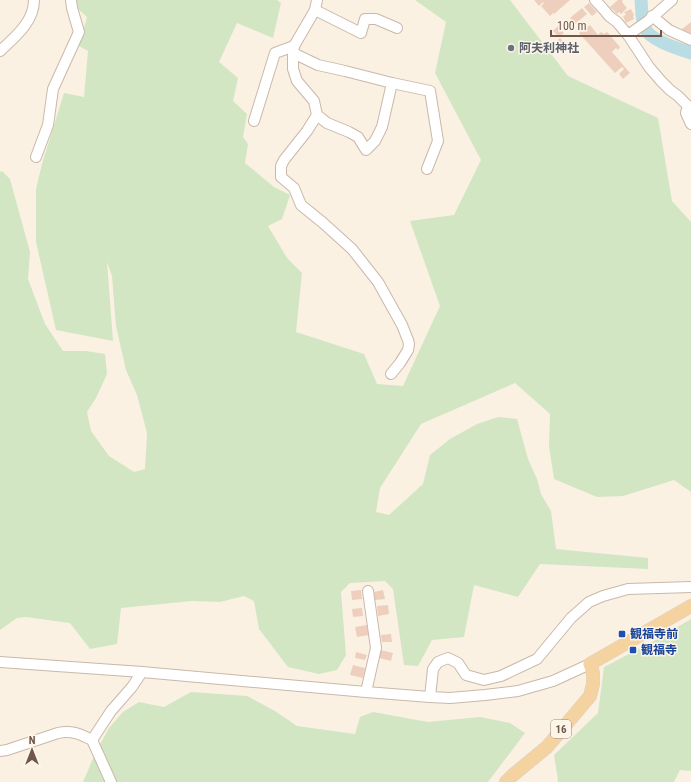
<svg xmlns="http://www.w3.org/2000/svg" width="691" height="782" viewBox="0 0 691 782" font-family="'Roboto Condensed','Noto Sans JP',sans-serif">
  <style>
    .green { fill: #d2e6c3 }
    .water { fill: #b9dde2; stroke: #a0ccd3 }
    .lines { fill: none; stroke-linecap: round; stroke-linejoin: round }
    .river { stroke: #b9dde2; stroke-width: 13 }
    .building { fill: #eecfbd }
    .minor-casing { stroke: #cab8aa; stroke-width: 12 }
    .major-casing { stroke: #d7d0cd; stroke-width: 14 }
    .minor { stroke: #fff; stroke-width: 10 }
    .major { stroke: #f5d3a0; stroke-width: 13 }
    .worship-dot { fill: #6b7280; stroke: #fef5e9; stroke-width: 1.5 }
    .transit-dot { fill: #1a4fb4; stroke: #fef5e9; stroke-width: 1.5 }
    .labels { text-anchor: middle; dominant-baseline: central; stroke-width: 3; stroke-linejoin: round; paint-order: stroke }
    .shield { fill: #fef5e9; stroke: #9b867a; stroke-width: 1 }
    .shield-label { font-size: 11px; font-weight: bold; fill: #70574b }
    .worship-label { font-size: 12px; font-weight: bold; fill: #5b616d; stroke: #fef5e9; text-anchor: start }
    .transit-label { font-size: 12px; font-weight: bold; fill: #164399; stroke: #fef5e9; text-anchor: start }
  </style>
  <rect width="100%" height="100%" fill="#faf1e3"/>
  <!-- green -->
  <g class="green">
    <path d="M76,0H277L281,3L273,38L237,23L219,62L238,78L233,101L247,114L243,137L248,144L245,163L274,187L290,195L282,219L268,226L287,258L302,273L296,332L364,354L377,384L403,386L440,306L410,221L454,215L481,160L435,73L446,22L415,0H510L568,76L658,118L672,201L691,222V492L674,480L623,496L597,497L554,479L549,446L550,414L515,383L421,424L380,488L376,512L389,515L423,484L430,455L450,439L477,424L498,417L517,419L528,459L537,479L541,494L551,511L556,549L648,558V569L540,564L518,597L474,585L464,637L432,640L418,666L404,665L393,589L385,581L350,583L341,592L346,655L337,670L319,674L288,667L259,629L254,601L244,596L220,602L192,601L121,608L117,644L90,649L70,623L26,617L17,618L0,630V172L2,171L10,179L30,252L28,279L45,324L63,351H86L105,354L107,374L96,398L87,412L91,431L109,456L134,472L145,469L147,433L137,395L126,370L116,326L112,276L107,262L113,341L56,330L36,242V189L42,164L64,93L84,97L88,51L79,46L87,17L78,9Z"/>
    <path d="M691,619V771L680,770L674,782H557L558,780L554,755L598,713L604,667L652,642Z"/>
    <path d="M191,692L247,696L275,711L297,726L355,734L360,717L373,712L428,722L480,717L510,723L525,733L488,782H116L99,746L109,728L123,712L139,702L164,707Z"/>
    <path d="M94,756L105,782H83Z"/>
  </g>
  <!-- water -->
  <path class="water" d="M637,0H645L647,18L639,23Z"/>
  <g class="lines">
    <!-- river -->
    <path class="river" d="M641,0C642,9 641,19 645,28C649,40 679,49 691,53"/>
  </g>
  <!-- building -->
  <g class="building">
    <path d="M534,0H570L554,14L553,13L550,16L541,6L544,3L543,2L539,6Z"/>
    <path d="M618,0H622L623,1L622,2L627,8L621,14L619,12L617,14L610,7Z"/>
    <path d="M589,3L597,12L592,16L584,7Z"/>
    <path d="M582,8L587,14L575,24L570,18Z"/>
    <path d="M631,9L634,15L633,16L634,19L626,23L623,16L626,15L624,12Z"/>
    <path d="M691,22V36L689,38L682,29Z"/>
    <path d="M590,25L598,35L601,32L604,34L607,32L620,47L618,50L616,48L612,52L630,73L623,79L619,74L624,69L622,67L615,73L579,33L581,31L582,32Z"/>
    <path d="M558,26L564,33L559,37L553,31Z"/>
    <path d="M560,38L564,42L559,46L556,42Z"/>
    <path d="M361,590L362,599L352,600L351,591Z"/>
    <path d="M383,590L385,599L375,600L374,592Z"/>
    <path d="M388,605L389,614L378,616L377,606Z"/>
    <path d="M362,608L363,616L353,617L352,609Z"/>
    <path d="M367,625L369,635L357,637L355,627Z"/>
    <path d="M391,634L392,642H382L381,635Z"/>
    <path d="M381,650L393,653L391,661L379,658Z"/>
    <path d="M356,652L367,655L365,660L355,658Z"/>
    <path d="M353,665L365,668L363,678L350,675Z"/>
  </g>
  <g class="lines">
    <defs>
      <g id="minor">
        <path d="M317,0L315,10L294,46L293,53V69L297,81L314,101L317,115L307,131L284,160L281,166V177L294,188L301,205L322,222L352,249L378,282L402,325L408,340L409,344L408,350L400,363L391,374"/>
        <path d="M595,0L605,11L609,16L617,22L628,35L648,21L672,0"/>
        <path d="M315,10L361,33L365,19H376L397,28"/>
        <path d="M652,16L669,30L691,40"/>
        <path d="M628,35L649,67L661,81L670,90L678,96L691,109"/>
        <path d="M0,51C15,37 34,22 34,0"/>
        <path d="M293,53L318,65L345,71L392,83L430,91L438,141L427,169"/>
        <path d="M688,106L686,113L691,124"/>
        <path d="M317,115L327,123L349,132L358,137L366,150L375,141L382,127L392,83"/>
        <path d="M254,121L275,53L294,46"/>
        <path d="M36,157L48,125L53,89L79,32L72,8L71,0"/>
        <path d="M0,662L142,672L366,692L430,697L450,698L485,695L518,691L553,681L590,664"/>
        <path d="M366,692L376,648L368,591"/>
        <path d="M430,697L433,669L438,662L448,658L458,663L466,675L484,680L501,676L537,659L571,618L589,602L603,596L628,589L691,587"/>
        <path d="M92,740L111,711L132,687L142,672"/>
        <path d="M0,751L7,750L58,733C72,730 80,734 92,740L111,782"/>
      </g>
      <path id="major" d="M506,782L513,775L547,747L590,696L593,684V673L590,664L691,606"/>
    </defs>
    <!-- minor casing -->
    <use href="#minor" class="minor-casing"/>
    <!-- major casing -->
    <use href="#major" class="major-casing"/>
    <!-- minor -->
    <use href="#minor" class="minor"/>
    <!-- major -->
    <use href="#major" class="major"/>
  </g>
  <!-- markers -->
  <circle class="worship-dot" cx="511" cy="48" r="4"/>
  <g class="transit-dot">
    <rect x="618" y="630" width="8" height="8" rx="2"/>
    <rect x="629" y="646" width="8" height="8" rx="2"/>
  </g>
  <g class="labels">
    <!-- shield labels -->
    <rect class="shield" x="551" y="720" width="20" height="18" rx="3"/>
    <g class="shield-label">
      <text x="561" y="729">16</text>
    </g>
    <!-- worship labels -->
    <g class="worship-label">
      <text x="519" y="48">阿夫利神社</text>
    </g>
    <!-- transit labels -->
    <g class="transit-label">
      <text x="630" y="634">観福寺前</text>
      <text x="641" y="650">観福寺</text>
    </g>
  </g>
  <!-- north arrow -->
  <g transform="translate(32 750)" stroke="#fef5e9" stroke-width="3" paint-order="stroke">
  <path d="M0-3L7 15L0 10L-7 15Z" fill="#70574b"/>
  <text y="-6" font-size="11" font-weight="bold" text-anchor="middle" fill="#70574b">N</text>
  </g>
  <!-- scale -->
  <path d="M551 30v6h110v-6" fill="none" stroke="#70574b" stroke-width="2"/>
  <text x="557" y="30" font-size="12" fill="#70574b" stroke="#fef5e9" stroke-width="3" paint-order="stroke">100 m</text>
</svg>
